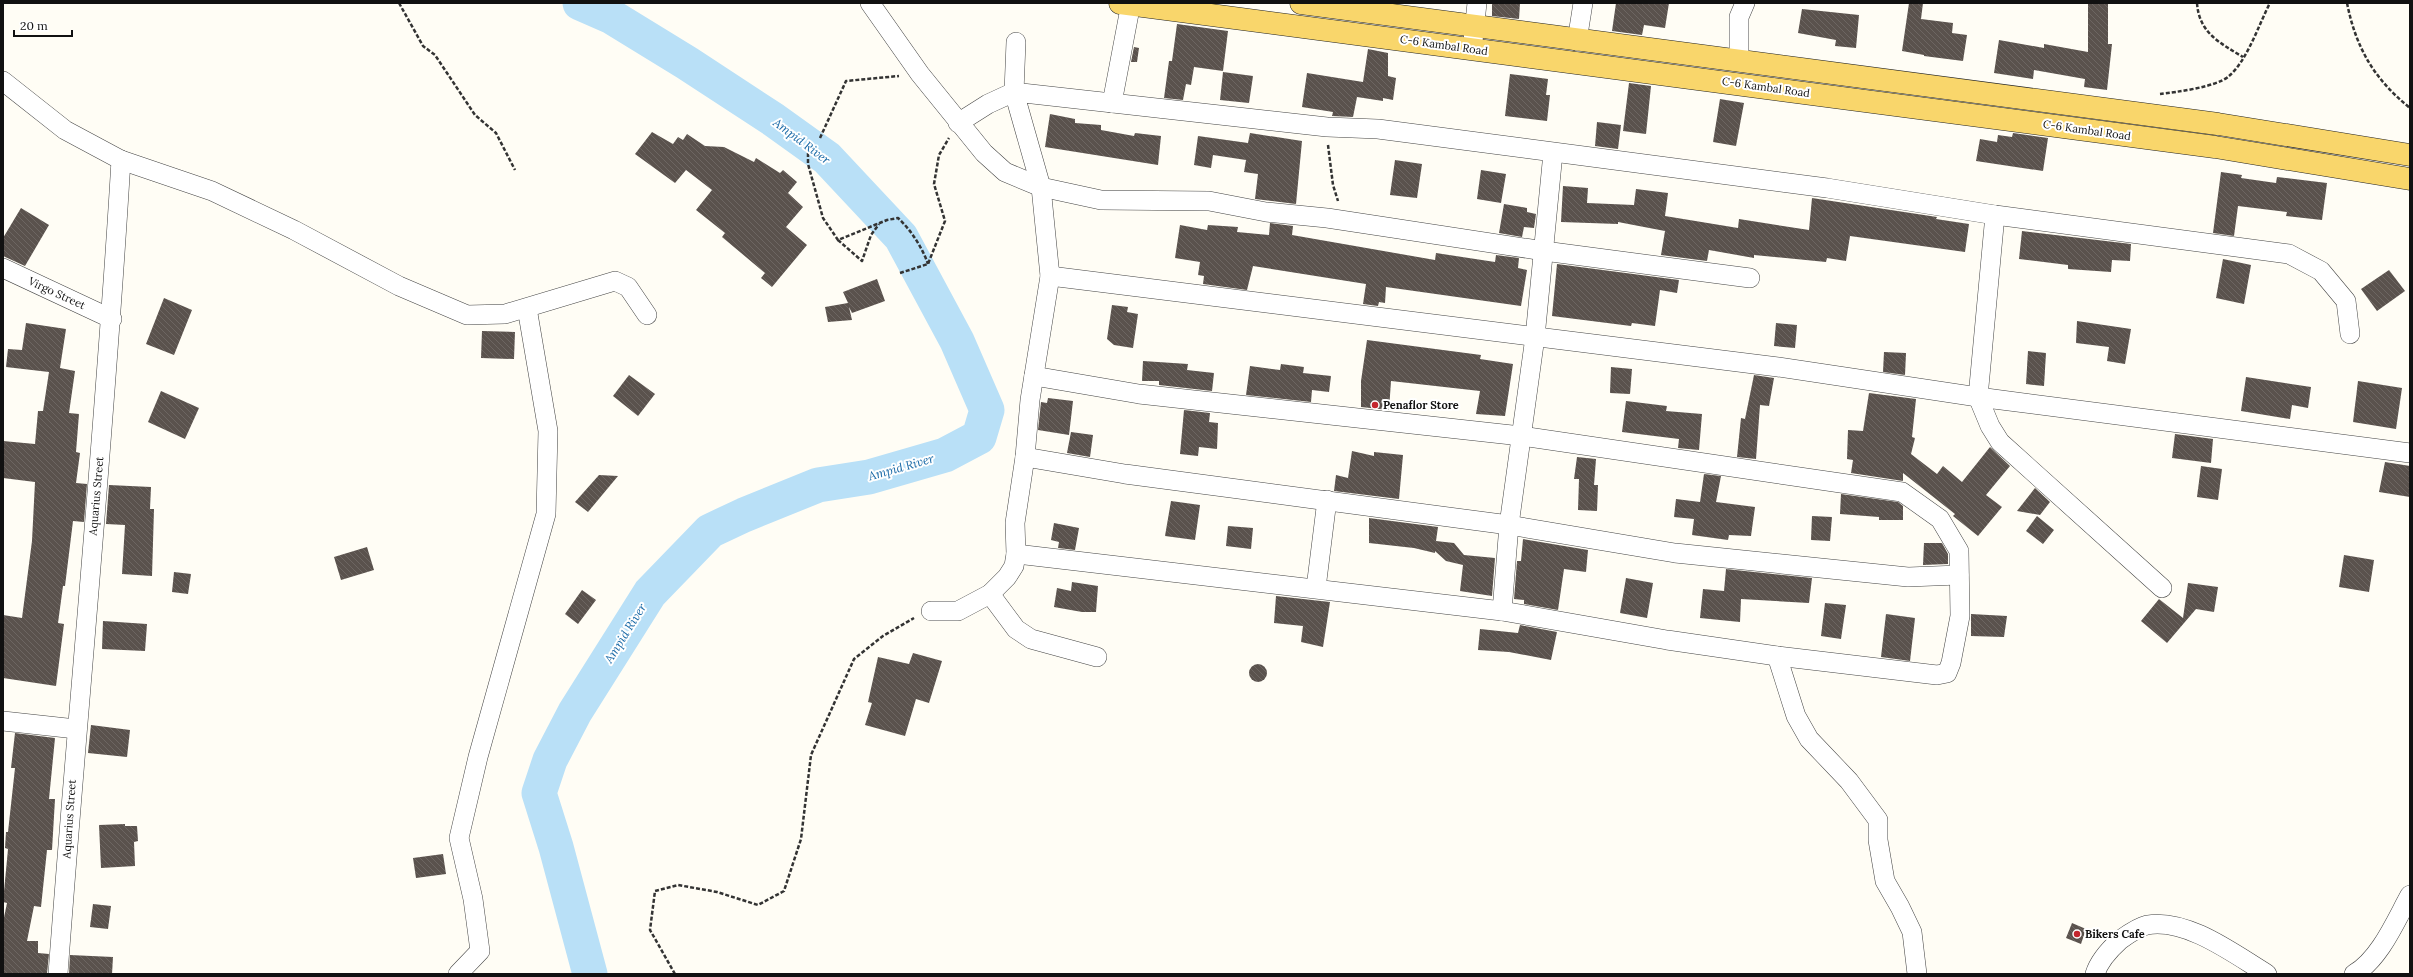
<svg xmlns="http://www.w3.org/2000/svg" width="2413" height="977" viewBox="0 0 2413 977" font-family="Lora,serif">
  <style>
    .lines { fill: none; stroke-linecap: round; stroke-linejoin: round }
    .river { stroke: #b9e0f7; stroke-width: 35 }
    .building { fill: url(#building-back-hatch) }
    .minor-casing { stroke: #444; stroke-width: 20 }
    .major-casing { stroke: #222; stroke-width: 23 }
    .path { stroke: #333; stroke-width: 2.5; stroke-dasharray: 4 2; stroke-linecap: butt }
    .minor { stroke: #fff; stroke-width: 19 }
    .major { stroke: #f9d66b; stroke-width: 22 }
    .poi-dot { fill: #c4262e; stroke: #fff; stroke-width: 1.5 }
    .labels { text-anchor: middle; dominant-baseline: central; stroke-width: 4; stroke-linejoin: round; paint-order: stroke }
    .street-label { font-size: 11px; fill: #111; stroke: #fff }
    .poi-label { font-size: 11px; font-weight: bold; fill: #111; stroke: #fff; text-anchor: start }
    .water-label { font-size: 12px; font-style: italic; fill: #1768a6; stroke: #fff }
  </style>
  <defs>
    <pattern id="building-back-hatch" width="6" height="6" patternUnits="userSpaceOnUse"><rect width="6" height="6" fill="#5a524d"/><path d="M-1 5l2 2M0 0l6 6M5-1l2 2" fill="none" stroke="#6d6662"/></pattern>
  </defs>
  <rect width="100%" height="100%" fill="#fffdf5"/>
  <g class="lines">
    <!-- river -->
    <path class="river" d="M580,3L612,17L687,63L774,120L827,158L901,237L957,341L987,410L979,437L945,455L869,477L818,485L744,515L710,531L650,593L575,712L550,760L539,793L556,847L590,974"/>
  </g>
  <!-- building -->
  <g class="building">
    <path d="M1492,3H1520L1519,19L1492,16Z"/>
    <path d="M1616,3H1669L1665,28L1644,25L1642,35L1612,31Z"/>
    <path d="M1909,3H1923L1921,19L1953,23L1952,33L1967,35L1963,61L1924,56V55L1902,51Z"/>
    <path d="M2088,3H2108V44H2112L2107,90L2084,87L2085,79L2034,70L2033,79L1994,73L1999,40L2044,48V44L2088,52Z"/>
    <path d="M1802,9L1859,15L1856,48L1835,46L1836,40L1798,33Z"/>
    <path d="M1177,24L1228,31L1223,71L1194,67L1191,85L1186,84L1183,100L1164,98L1169,61H1172Z"/>
    <path d="M1134,47L1139,48L1137,62H1131Z"/>
    <path d="M1368,49L1388,53V76L1396,78L1393,100L1383,98V101L1357,97L1353,117L1332,116L1333,112L1302,107L1307,73L1363,82Z"/>
    <path d="M1223,72L1253,76L1249,103L1220,100Z"/>
    <path d="M1510,74L1548,79L1546,95H1550L1547,121L1505,116Z"/>
    <path d="M1629,83L1651,86L1646,134L1623,131Z"/>
    <path d="M1720,99L1744,103L1736,146L1713,142Z"/>
    <path d="M1050,114L1075,119V123L1101,125V130L1134,136L1135,133L1161,136L1158,165L1045,147Z"/>
    <path d="M1597,122L1621,125L1618,149L1595,146Z"/>
    <path d="M652,132L673,144L678,137L683,140L687,134L705,146L724,147L754,162L756,158L780,173L783,170L797,182L788,193L803,207L786,227L807,245L772,287L761,278L765,273L722,237L725,233L696,210L712,190L686,170L675,183L635,154Z"/>
    <path d="M1250,133L1302,141L1296,204L1255,199L1258,174L1244,172L1246,160L1213,155L1211,168L1194,165L1198,136L1248,143Z"/>
    <path d="M2013,133L2048,138L2043,171L1976,161L1980,139L1997,142L1998,135L2012,137Z"/>
    <path d="M1395,160L1422,164L1417,198L1390,195Z"/>
    <path d="M1481,170L1506,174L1501,203L1477,199Z"/>
    <path d="M2221,172L2242,175L2241,178L2276,183L2277,177L2327,183L2322,220L2286,216L2287,212L2238,206L2234,236L2213,233Z"/>
    <path d="M1563,186L1588,188L1587,203L1634,205L1636,189L1668,193L1665,216L1738,228L1739,219L1809,230L1812,198L1937,217L1936,219L1969,224L1965,252L1850,236L1846,261L1827,258L1826,262L1754,255V258L1709,250L1707,261L1661,255L1665,231L1618,222V224L1561,222Z"/>
    <path d="M1504,204L1527,208V212L1536,214L1534,228L1524,227L1522,237L1499,233Z"/>
    <path d="M21,208L49,225L25,266L3,256V238Z"/>
    <path d="M1270,223L1293,226L1292,235L1435,260L1436,253L1495,262L1496,255L1519,258L1518,268L1527,270L1521,306L1386,287L1385,303L1379,302L1378,306L1363,304L1366,284L1253,266L1247,290L1203,284L1204,276L1198,275L1200,262L1175,258L1180,225L1207,230L1208,225L1238,227L1237,232L1269,235Z"/>
    <path d="M2022,231L2131,244L2130,261L2112,260L2111,272L2068,269V265L2019,259Z"/>
    <path d="M2223,259L2251,265L2244,304L2216,298Z"/>
    <path d="M1557,264L1679,280L1677,293L1660,290L1655,326L1632,323L1631,326L1552,316Z"/>
    <path d="M2389,270L2405,291L2377,311L2361,289Z"/>
    <path d="M877,279L885,301L852,313L849,307L852,320L828,322L825,307L848,303L843,292Z"/>
    <path d="M164,298L192,310L174,355L146,344Z"/>
    <path d="M1112,305L1128,307L1127,312L1138,314L1133,348L1114,345L1107,339Z"/>
    <path d="M2077,321L2131,329L2125,364L2107,361L2109,347L2076,343Z"/>
    <path d="M26,323L66,329L60,368L75,371L69,413L79,414L76,452L80,453L76,483L87,484L84,522L73,521L65,586H63L58,623L64,624L56,686L3,678V615L22,618L32,541L35,482L3,478V441L35,444L38,411H43L49,372L6,367L8,349L22,350Z"/>
    <path d="M1776,323L1797,325L1795,348L1774,346Z"/>
    <path d="M482,331L515,332L514,359L481,358Z"/>
    <path d="M1367,340L1481,355L1480,359L1513,364L1505,416L1476,414L1480,391L1391,381L1389,410L1361,407V381Z"/>
    <path d="M2028,351L2046,353L2044,386L2026,384Z"/>
    <path d="M1884,352L1906,353L1905,375L1883,372Z"/>
    <path d="M1143,361L1188,364L1187,370L1214,373L1212,391L1159,385V381H1142Z"/>
    <path d="M1281,364L1304,367L1303,373L1331,376L1329,392L1312,390L1311,402L1246,395L1250,366L1280,370Z"/>
    <path d="M1611,367L1632,369L1630,394L1610,393Z"/>
    <path d="M629,375L655,394L638,416L613,396Z"/>
    <path d="M1754,375L1774,378L1769,406L1760,405L1756,459L1737,457L1741,418L1745,419Z"/>
    <path d="M2246,377L2311,387L2308,408L2292,405L2290,419L2241,411Z"/>
    <path d="M2358,381L2402,388L2396,429L2353,422Z"/>
    <path d="M161,391L199,408L185,439L148,422Z"/>
    <path d="M1869,393L1916,399L1912,437L1915,438L1911,454L1937,474L1943,466L1962,482L1990,447L2010,466L1986,495L2002,507L1978,536L1953,516L1955,514L1903,473V481L1851,473L1853,460L1847,459L1848,430L1863,431Z"/>
    <path d="M1048,398L1073,401L1069,435L1038,430L1041,402L1047,403Z"/>
    <path d="M1626,401L1667,406L1666,411L1702,414L1699,450L1678,448L1679,439L1622,432Z"/>
    <path d="M1184,410L1210,413L1209,422L1218,423L1217,449L1199,447L1198,456L1180,454Z"/>
    <path d="M1071,432L1093,435L1090,457L1067,453Z"/>
    <path d="M2175,434L2213,439L2211,463L2172,458Z"/>
    <path d="M1352,451L1374,456V452L1403,455L1399,499L1334,491L1336,475L1348,478Z"/>
    <path d="M1577,457L1596,459L1594,485H1598L1597,511L1578,510L1579,479H1574Z"/>
    <path d="M2385,462L2410,466V497L2379,492Z"/>
    <path d="M2201,466L2222,469L2218,500L2197,497Z"/>
    <path d="M1704,474L1721,476L1716,502L1755,507L1751,536L1729,535L1728,540L1692,535L1694,519L1674,517L1676,499L1700,502Z"/>
    <path d="M599,475L618,476L588,512L575,502Z"/>
    <path d="M109,485L151,487L150,509H154L152,576L122,574L125,525L106,524Z"/>
    <path d="M2035,488L2050,502L2040,515L2017,511Z"/>
    <path d="M1841,494L1898,502L1903,506V520H1879V517L1840,514Z"/>
    <path d="M1171,501L1200,505L1195,540L1165,536Z"/>
    <path d="M1812,516L1832,517L1830,541L1811,540Z"/>
    <path d="M2037,516L2054,530L2043,544L2026,531Z"/>
    <path d="M1369,518L1438,527L1436,541L1454,543L1464,555L1495,558L1492,596L1460,591L1463,565L1446,561L1435,551V553L1414,548L1369,543Z"/>
    <path d="M1054,523L1079,528L1075,550L1058,548L1059,542L1051,540Z"/>
    <path d="M1228,526L1253,528L1251,549L1226,546Z"/>
    <path d="M1523,539L1588,550L1586,572L1564,569L1558,610L1524,604V600L1514,599L1517,561H1521Z"/>
    <path d="M1924,543H1942L1948,554V564L1923,565Z"/>
    <path d="M367,547L374,570L341,580L334,557Z"/>
    <path d="M2344,555L2374,560L2369,592L2339,587Z"/>
    <path d="M1726,569L1812,578L1809,603L1741,599L1740,622L1700,618L1703,589L1724,591Z"/>
    <path d="M174,572L191,574L188,594L172,592Z"/>
    <path d="M1626,578L1653,583L1647,618L1620,613Z"/>
    <path d="M1072,582L1098,586L1096,612H1082L1054,607L1057,588L1071,591Z"/>
    <path d="M2188,583L2218,587L2214,612L2196,609L2167,643L2141,621L2159,599L2183,618Z"/>
    <path d="M582,590L596,600L578,624L565,614Z"/>
    <path d="M1276,596L1330,602L1323,647L1301,642L1303,626L1274,623Z"/>
    <path d="M1825,603L1846,605L1841,639L1821,636Z"/>
    <path d="M1886,614L1915,618L1910,661L1881,657Z"/>
    <path d="M1971,614L2007,616L2004,637L1971,636Z"/>
    <path d="M103,621L147,624L145,651L102,649Z"/>
    <path d="M1520,625L1557,632L1551,660L1509,652L1478,650L1480,629L1518,633Z"/>
    <path d="M913,653L942,661L929,703L916,699L905,736L865,725L872,703L868,702L878,657L909,664Z"/>
    <circle cx="1258" cy="673" r="9"/>
    <path d="M91,725L130,730L127,757L88,753Z"/>
    <path d="M15,733L55,738L49,799H55L52,850H47L41,907L34,906L27,941H38V953L49,954L47,974H3V922L7,903L3,902L8,849L5,848L6,832H8L15,768H11Z"/>
    <path d="M125,824V826H137L138,841L134,842L135,866L101,868L99,825Z"/>
    <path d="M443,854L446,874L416,878L413,858Z"/>
    <path d="M93,904L111,906L108,929L90,927Z"/>
    <path d="M2072,923L2086,929L2081,944L2066,938Z"/>
    <path d="M70,955L113,957L112,974H69Z"/>
  </g>
  <g class="lines">
    <defs>
      <g id="minor">
        <path d="M870,3L920,74L984,153L1005,172L1041,187L1101,200L1209,201L1266,212L1327,218L1544,251L1750,278"/>
        <path d="M1473,41L1477,3"/>
        <path d="M1577,41L1583,3"/>
        <path d="M1739,61V17L1745,3"/>
        <path d="M3,81L65,130L121,160C105,432 78,703 58,974"/>
        <path d="M1112,103L1131,3"/>
        <path d="M958,123L988,104L1014,92L1016,42"/>
        <path d="M121,160L212,191L294,230L399,286L467,315L505,314L615,281L628,287L647,315"/>
        <path d="M1995,215L1978,397L1990,426L2000,442L2162,588"/>
        <path d="M3,268L112,319"/>
        <path d="M1050,276L1778,367L1978,397L2410,453"/>
        <path d="M1025,457L1125,474L1509,525L1675,553L1908,577L1959,575"/>
        <path d="M1016,554L1502,611L1667,640L1777,656L1937,675L1947,673L1951,663L1960,616L1959,551L1940,519L1902,492L1521,436L1139,394L1034,376"/>
        <path d="M1316,588L1327,500"/>
        <path d="M990,594L1016,629L1031,639L1097,657"/>
        <path d="M931,611H958L990,594L1007,577L1014,566L1016,554L1015,523L1025,457L1030,400L1050,276L1041,187L1014,92L1327,127L1378,129L1827,188L1995,215L2289,254L2321,271L2346,301L2350,334"/>
        <path d="M1502,611L1509,525L1535,337L1553,153"/>
        <path d="M1777,656L1796,716L1809,739L1849,781L1878,820V840L1885,881L1900,907L1912,932L1917,974"/>
        <path d="M3,721L76,729"/>
        <path d="M458,974L480,951L473,899L459,838L478,757L546,514L548,431L527,308"/>
        <path d="M2095,974C2099,961 2110,949 2120,940C2127,935 2138,927 2147,925C2187,918 2234,954 2267,974"/>
        <path d="M2354,974C2380,959 2396,920 2410,895"/>
      </g>
      <g id="major">
        <path d="M1120,3L2215,147L2410,179"/>
        <path d="M1301,3L2218,124L2410,155"/>
      </g>
    </defs>
    <!-- minor casing -->
    <use href="#minor" class="minor-casing"/>
    <!-- major casing -->
    <use href="#major" class="major-casing"/>
    <!-- path -->
    <g class="path">
      <path d="M399,3L423,46L435,55L475,115L496,133L515,170"/>
      <path d="M2197,3C2199,33 2220,43 2243,57"/>
      <path d="M2347,3C2356,48 2374,79 2410,108"/>
      <path d="M2160,94C2176,92 2217,87 2229,76C2247,61 2259,24 2270,3"/>
      <path d="M820,138L846,81L899,76"/>
      <path d="M1328,145L1333,185L1338,201"/>
      <path d="M808,153V164L823,218L838,240L887,220L898,218C911,230 922,247 928,264"/>
      <path d="M838,240L862,261L871,235L879,224"/>
      <path d="M900,273L928,264L945,221L934,184L939,155L949,138"/>
      <path d="M675,974L650,930L655,891L678,885L717,892L758,905L784,891L801,839L811,755L854,659L883,636L914,618"/>
    </g>
    <!-- minor -->
    <use href="#minor" class="minor"/>
    <!-- major -->
    <use href="#major" class="major"/>
  </g>
  <!-- markers -->
  <g class="poi-dot">
    <circle cx="1375" cy="405" r="4"/>
    <circle cx="2077" cy="934" r="4"/>
  </g>
  <g class="labels">
    <!-- street labels -->
    <g class="street-label">
      <text transform="translate(1444 45) rotate(8)">C-6 Kambal Road</text>
      <text transform="translate(1766 87) rotate(8)">C-6 Kambal Road</text>
      <text transform="translate(2087 130) rotate(8)">C-6 Kambal Road</text>
      <text transform="translate(57 293) rotate(25)">Virgo Street</text>
      <text transform="translate(96 496) rotate(-85)">Aquarius Street</text>
      <text transform="translate(69 819) rotate(-86)">Aquarius Street</text>
    </g>
    <!-- poi labels -->
    <g class="poi-label">
      <text x="1383" y="405">Penaflor Store</text>
      <text x="2085" y="934">Bikers Cafe</text>
    </g>
    <!-- water labels -->
    <g class="water-label">
      <text transform="translate(802 141) rotate(37)">Ampid River</text>
      <text transform="translate(901 467) rotate(-16)">Ampid River</text>
      <text transform="translate(625 633) rotate(-58)">Ampid River</text>
    </g>
  </g>
  <!-- border -->
  <rect width="2413" height="977" fill="none" stroke="#111111" stroke-width="8"/>
  <!-- scale -->
  <path d="M14 30v6h58v-6" fill="none" stroke="#111111" stroke-width="2"/>
  <text x="20" y="30" font-size="12" fill="#111111" stroke="#ffffff" stroke-width="3" paint-order="stroke">20 m</text>
</svg>
